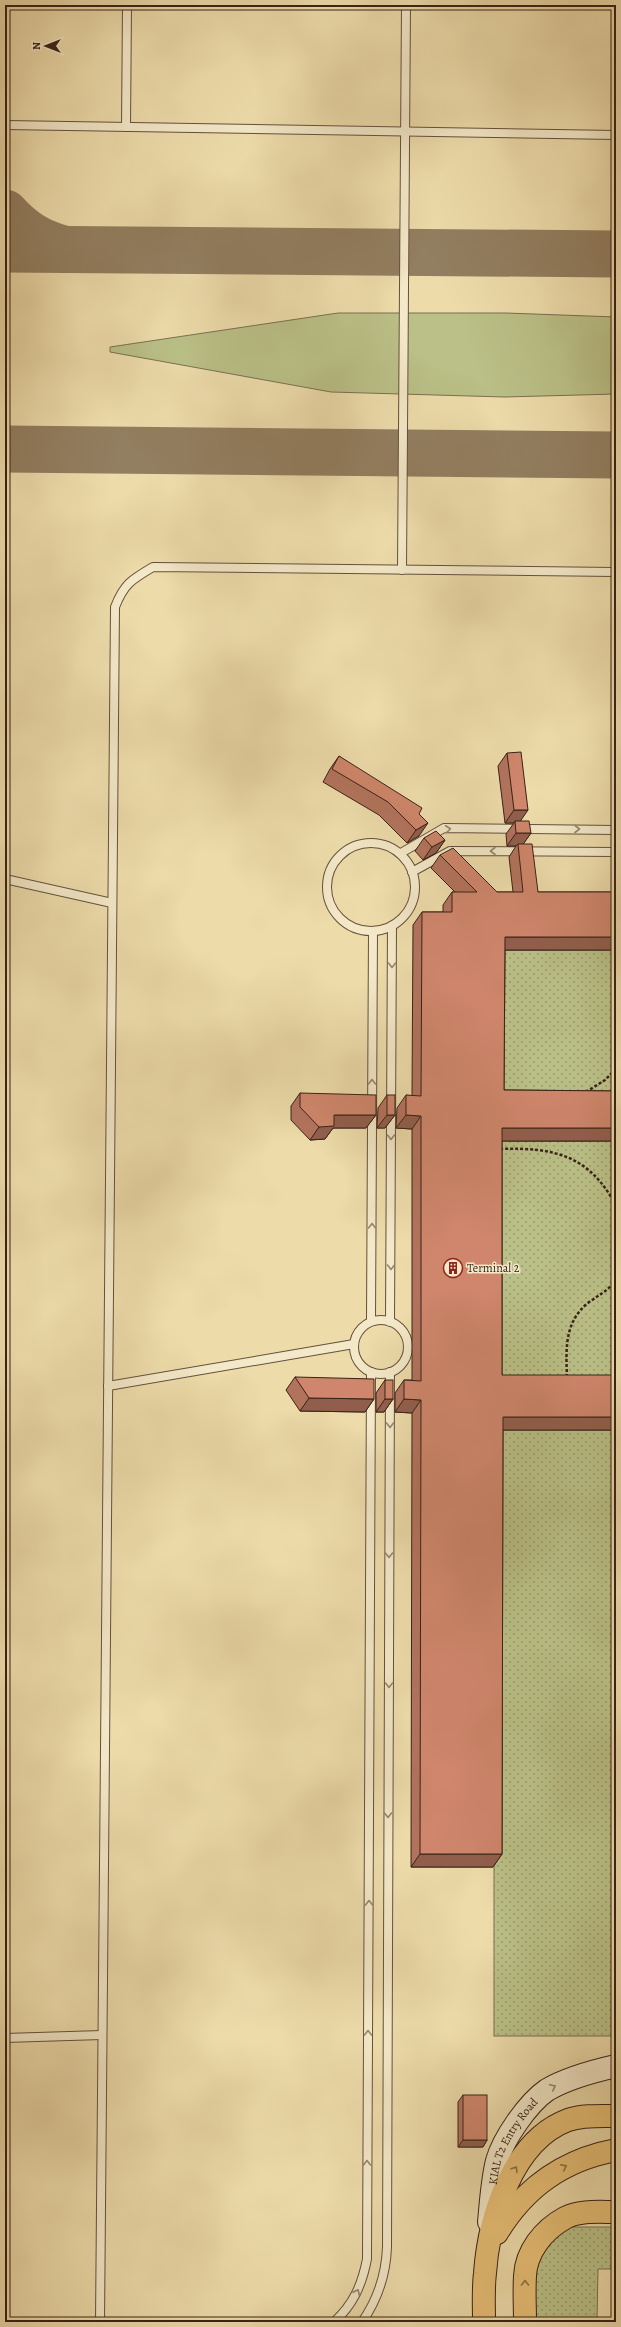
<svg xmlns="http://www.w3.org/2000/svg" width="621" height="2327" viewBox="0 0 621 2327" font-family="Alegreya,serif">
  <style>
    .grass { fill: #bac087; stroke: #79714f }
    .park { fill: url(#park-dots); stroke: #79714f }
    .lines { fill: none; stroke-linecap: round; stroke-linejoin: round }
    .taxiway { stroke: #927e60; stroke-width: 47 }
    .lane-casing { stroke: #65503c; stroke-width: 10 }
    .secondary-casing { stroke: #382217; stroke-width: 24 }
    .primary-casing { stroke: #382217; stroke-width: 24 }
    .path { stroke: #382217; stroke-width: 2.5; stroke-dasharray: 3 2; stroke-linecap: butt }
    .lane { stroke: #f3e8c8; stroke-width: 8 }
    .secondary { stroke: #f3e8c8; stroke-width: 22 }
    .primary { stroke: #e6be75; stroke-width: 22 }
    .wall { fill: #b2735d; stroke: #382217 }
    .shaded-wall { fill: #915e4c; stroke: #382217 }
    .building { fill: #cf866c; stroke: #382217 }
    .oneway { stroke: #968570 }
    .oneway2 { stroke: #8f7046 }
    .labels { text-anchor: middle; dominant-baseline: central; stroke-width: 3; stroke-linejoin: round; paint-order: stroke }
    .poi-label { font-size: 12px; fill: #382217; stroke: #f3e8c8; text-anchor: start }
    .street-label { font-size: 12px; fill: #382217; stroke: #f3e8c8 }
  </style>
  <defs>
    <pattern id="park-dots" width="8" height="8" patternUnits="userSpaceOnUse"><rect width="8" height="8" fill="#bac087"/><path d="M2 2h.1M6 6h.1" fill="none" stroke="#989c6d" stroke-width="1.8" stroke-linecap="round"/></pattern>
  </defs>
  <rect width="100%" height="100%" fill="#eddbaa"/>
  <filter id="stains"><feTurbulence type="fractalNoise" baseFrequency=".005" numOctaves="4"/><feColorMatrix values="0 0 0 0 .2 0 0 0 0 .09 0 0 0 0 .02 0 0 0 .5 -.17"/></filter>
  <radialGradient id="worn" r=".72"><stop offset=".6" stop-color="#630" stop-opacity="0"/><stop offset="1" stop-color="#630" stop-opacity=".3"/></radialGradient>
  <!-- grass -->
  <path class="grass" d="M338,313H506L616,317V394L505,397L331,392L110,352V347Z"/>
  <!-- park -->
  <g class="park">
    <path d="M496,950H616V1104L495,1103Z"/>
    <rect x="493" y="1141" width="123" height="247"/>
    <rect x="494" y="1430" width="122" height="606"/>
    <path d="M571,2227H616V2269H598L597,2322H530C530,2307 529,2290 530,2275C532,2255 554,2236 571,2227Z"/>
  </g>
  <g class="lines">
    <!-- taxiway -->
    <g class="taxiway">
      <path d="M5,213C22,232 38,242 63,249"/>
      <path d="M5,249L616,254"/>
      <path d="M5,449L616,455"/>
    </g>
    <defs>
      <g id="lane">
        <path d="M5,125L616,135"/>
        <path d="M126,127L127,5"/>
        <path d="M402,570L406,5"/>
        <circle cx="371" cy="887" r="44"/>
        <path d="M401,853L444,828L616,830"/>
        <path d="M412,872L450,851L616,852"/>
        <path d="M5,879L112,903"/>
        <circle cx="381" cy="1347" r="27"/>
        <path d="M371,1321L373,931"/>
        <path d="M390,1322L392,926"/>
        <path d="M108,1386L354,1344"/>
        <path d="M5,2038L102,2035"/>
        <path d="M100,2322L115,607C124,584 131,580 153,567L616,572"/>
        <path d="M334,2322C353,2305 362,2285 367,2259L371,1372"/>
        <path d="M362,2322C378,2299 386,2275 387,2247L390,1372"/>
      </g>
      <g id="secondary">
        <path id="s1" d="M489,2222C491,2202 492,2181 497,2161C503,2139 528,2103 547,2090C567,2078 594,2071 616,2066"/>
      </g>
      <g id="primary">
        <path d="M497,2233C525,2187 563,2160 616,2150"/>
        <path d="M484,2322C484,2306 483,2289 485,2273C489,2219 512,2141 568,2120C583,2115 600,2116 616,2116"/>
        <path d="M525,2322C525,2307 524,2291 525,2276C526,2252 543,2230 565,2218C579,2210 600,2212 616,2212"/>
      </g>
    </defs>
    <!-- lane casing -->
    <use href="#lane" class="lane-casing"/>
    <!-- secondary casing -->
    <use href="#secondary" class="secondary-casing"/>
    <!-- primary casing -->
    <use href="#primary" class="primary-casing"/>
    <!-- path -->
    <g class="path">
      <path d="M586,1092L605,1080L616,1069"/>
      <path d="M500,1149C553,1147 590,1155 616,1206"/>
      <path d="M567,1377C566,1350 564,1322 588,1303C598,1295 609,1291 616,1279"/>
    </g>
    <!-- lane -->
    <use href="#lane" class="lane"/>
    <!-- secondary -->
    <use href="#secondary" class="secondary"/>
    <!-- primary -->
    <use href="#primary" class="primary"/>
  </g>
  <!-- wall -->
  <g class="wall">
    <path d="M507,753L520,821L531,833L523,844L538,892H616V950H505L504,1090L616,1091V1141H502V1375L616,1430H503L502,1854L493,1867H411L412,1413L395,1412V1393L404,1380H412V1129L396,1128L397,1108L406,1095L412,1096L413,925L422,912H443V905L452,892H455L431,868L440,855L497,892H513L509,857L516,846H507L506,834L514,823H505L498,766Z"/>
    <path d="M339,756L419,814V836L407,843L379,815L323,782L330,769Z"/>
    <path d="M424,838L445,840L436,853L423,860L415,851Z"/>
    <path d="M300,1093L376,1115L366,1128H333L325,1139L310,1140L291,1120V1106Z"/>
    <path d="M387,1095L395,1115L385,1128H377L378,1108Z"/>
    <path d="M295,1377L374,1399L365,1412L300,1411L286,1390Z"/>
    <path d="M385,1380L393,1399L384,1412H376V1393Z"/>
    <path d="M463,2095L487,2140L483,2147H458V2102Z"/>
  </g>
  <!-- shaded-wall -->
  <g class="shaded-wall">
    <path d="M514,810H528L519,823L515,821L514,823H505Z"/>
    <path d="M428,823L419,836L407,843L416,830Z"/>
    <path d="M516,833H531L522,846L518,844L516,846H507Z"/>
    <path d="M445,840L436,853L423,860L432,847Z"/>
    <path d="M505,937H616V950H496Z"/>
    <path d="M334,1115H376L366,1128H333L325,1139L310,1140L319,1127Z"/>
    <path d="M387,1115H395L385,1128H377Z"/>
    <path d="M406,1115L421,1116L412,1129L396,1128Z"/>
    <path d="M502,1128H616V1141H493Z"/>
    <path d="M309,1398L374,1399L365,1412L300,1411Z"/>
    <path d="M385,1399H393L384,1412H376Z"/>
    <path d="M404,1399L421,1400L412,1413L395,1412Z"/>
    <path d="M503,1417H616V1430H494Z"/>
    <path d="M420,1854H502L493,1867H411Z"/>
    <path d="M463,2140H487L483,2147H458Z"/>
  </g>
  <!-- building -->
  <g class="building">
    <path d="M521,752L528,810H514L507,753Z"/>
    <path d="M339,756L422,808L419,814L428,823L416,830L388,802L332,769Z"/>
    <path d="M515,821H529L531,833H516Z"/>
    <path d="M436,831L445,840L432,847L424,838Z"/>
    <path d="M518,844H532L538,892H616V937H505L504,1090L616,1091V1128H502V1375H616V1417H503L502,1854H420L421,1400L404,1399V1380L421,1381V1116L406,1115V1095L421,1096L422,912H452V892H477L440,855L453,848L497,892H523Z"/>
    <path d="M300,1093L376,1095V1115H334V1126L319,1127L300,1107Z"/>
    <rect x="387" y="1095" width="8" height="20"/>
    <path d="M295,1377L374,1379V1399L309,1398Z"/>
    <rect x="385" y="1380" width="8" height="19"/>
    <rect x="463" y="2095" width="24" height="45"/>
  </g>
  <!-- one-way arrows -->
  <defs><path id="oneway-chevron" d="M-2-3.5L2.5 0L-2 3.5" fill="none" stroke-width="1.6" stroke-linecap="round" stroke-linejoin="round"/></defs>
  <g class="oneway">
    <use href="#oneway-chevron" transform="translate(448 829) rotate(-7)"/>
    <use href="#oneway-chevron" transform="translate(577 829)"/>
    <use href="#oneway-chevron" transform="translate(493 851) rotate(-180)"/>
    <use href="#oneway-chevron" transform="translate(392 965) rotate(90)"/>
    <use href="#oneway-chevron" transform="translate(372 1082) rotate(-90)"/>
    <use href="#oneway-chevron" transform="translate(391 1137) rotate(90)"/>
    <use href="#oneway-chevron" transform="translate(372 1226) rotate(-90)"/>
    <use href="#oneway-chevron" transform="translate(391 1267) rotate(90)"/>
    <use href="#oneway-chevron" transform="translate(390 1425) rotate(90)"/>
    <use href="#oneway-chevron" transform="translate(389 1555) rotate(90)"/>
    <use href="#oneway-chevron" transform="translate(389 1685) rotate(90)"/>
    <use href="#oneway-chevron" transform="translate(388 1815) rotate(90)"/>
    <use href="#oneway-chevron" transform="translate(369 1903) rotate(-90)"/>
    <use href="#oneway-chevron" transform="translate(368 2033) rotate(-90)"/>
    <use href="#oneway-chevron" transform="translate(553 2087) rotate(-25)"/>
    <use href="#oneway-chevron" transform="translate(367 2163) rotate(-90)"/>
    <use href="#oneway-chevron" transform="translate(357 2292) rotate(-65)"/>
  </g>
  <g class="oneway2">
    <use href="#oneway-chevron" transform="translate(564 2167) rotate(-26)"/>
    <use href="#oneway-chevron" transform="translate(515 2169) rotate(-58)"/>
    <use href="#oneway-chevron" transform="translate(525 2283) rotate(-90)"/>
  </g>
  <!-- icons -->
  <defs>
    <symbol id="building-ring" viewBox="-11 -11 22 22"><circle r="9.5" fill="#f3e8c8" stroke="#8f2418" stroke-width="1.5"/><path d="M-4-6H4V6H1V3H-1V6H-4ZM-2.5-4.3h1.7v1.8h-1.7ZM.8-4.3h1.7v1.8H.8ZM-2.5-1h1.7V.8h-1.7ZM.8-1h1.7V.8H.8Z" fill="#8f2418"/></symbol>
  </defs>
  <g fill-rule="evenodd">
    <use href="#building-ring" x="442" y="1257" width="22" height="22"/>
  </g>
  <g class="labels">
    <!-- poi labels -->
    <g class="poi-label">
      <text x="467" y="1268">Terminal 2</text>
    </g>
    <!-- street labels -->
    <g class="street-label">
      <text stroke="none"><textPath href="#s1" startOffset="86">KIAL T2 Entry Road</textPath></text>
    </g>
  </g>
  <!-- margin -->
  <rect width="621" height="2327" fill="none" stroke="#eddbaa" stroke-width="20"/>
  <rect x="6" y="6" width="609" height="2315" fill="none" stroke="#382217" stroke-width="2"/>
  <rect x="10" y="10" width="601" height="2307" fill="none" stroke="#382217"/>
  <!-- north arrow -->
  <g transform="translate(46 46) rotate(270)" stroke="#f3e8c8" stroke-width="3" paint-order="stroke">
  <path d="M0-3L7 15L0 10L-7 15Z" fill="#382217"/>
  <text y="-6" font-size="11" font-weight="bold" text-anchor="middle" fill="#382217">N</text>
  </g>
  <rect width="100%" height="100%" filter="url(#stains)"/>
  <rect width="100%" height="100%" fill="url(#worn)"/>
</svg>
